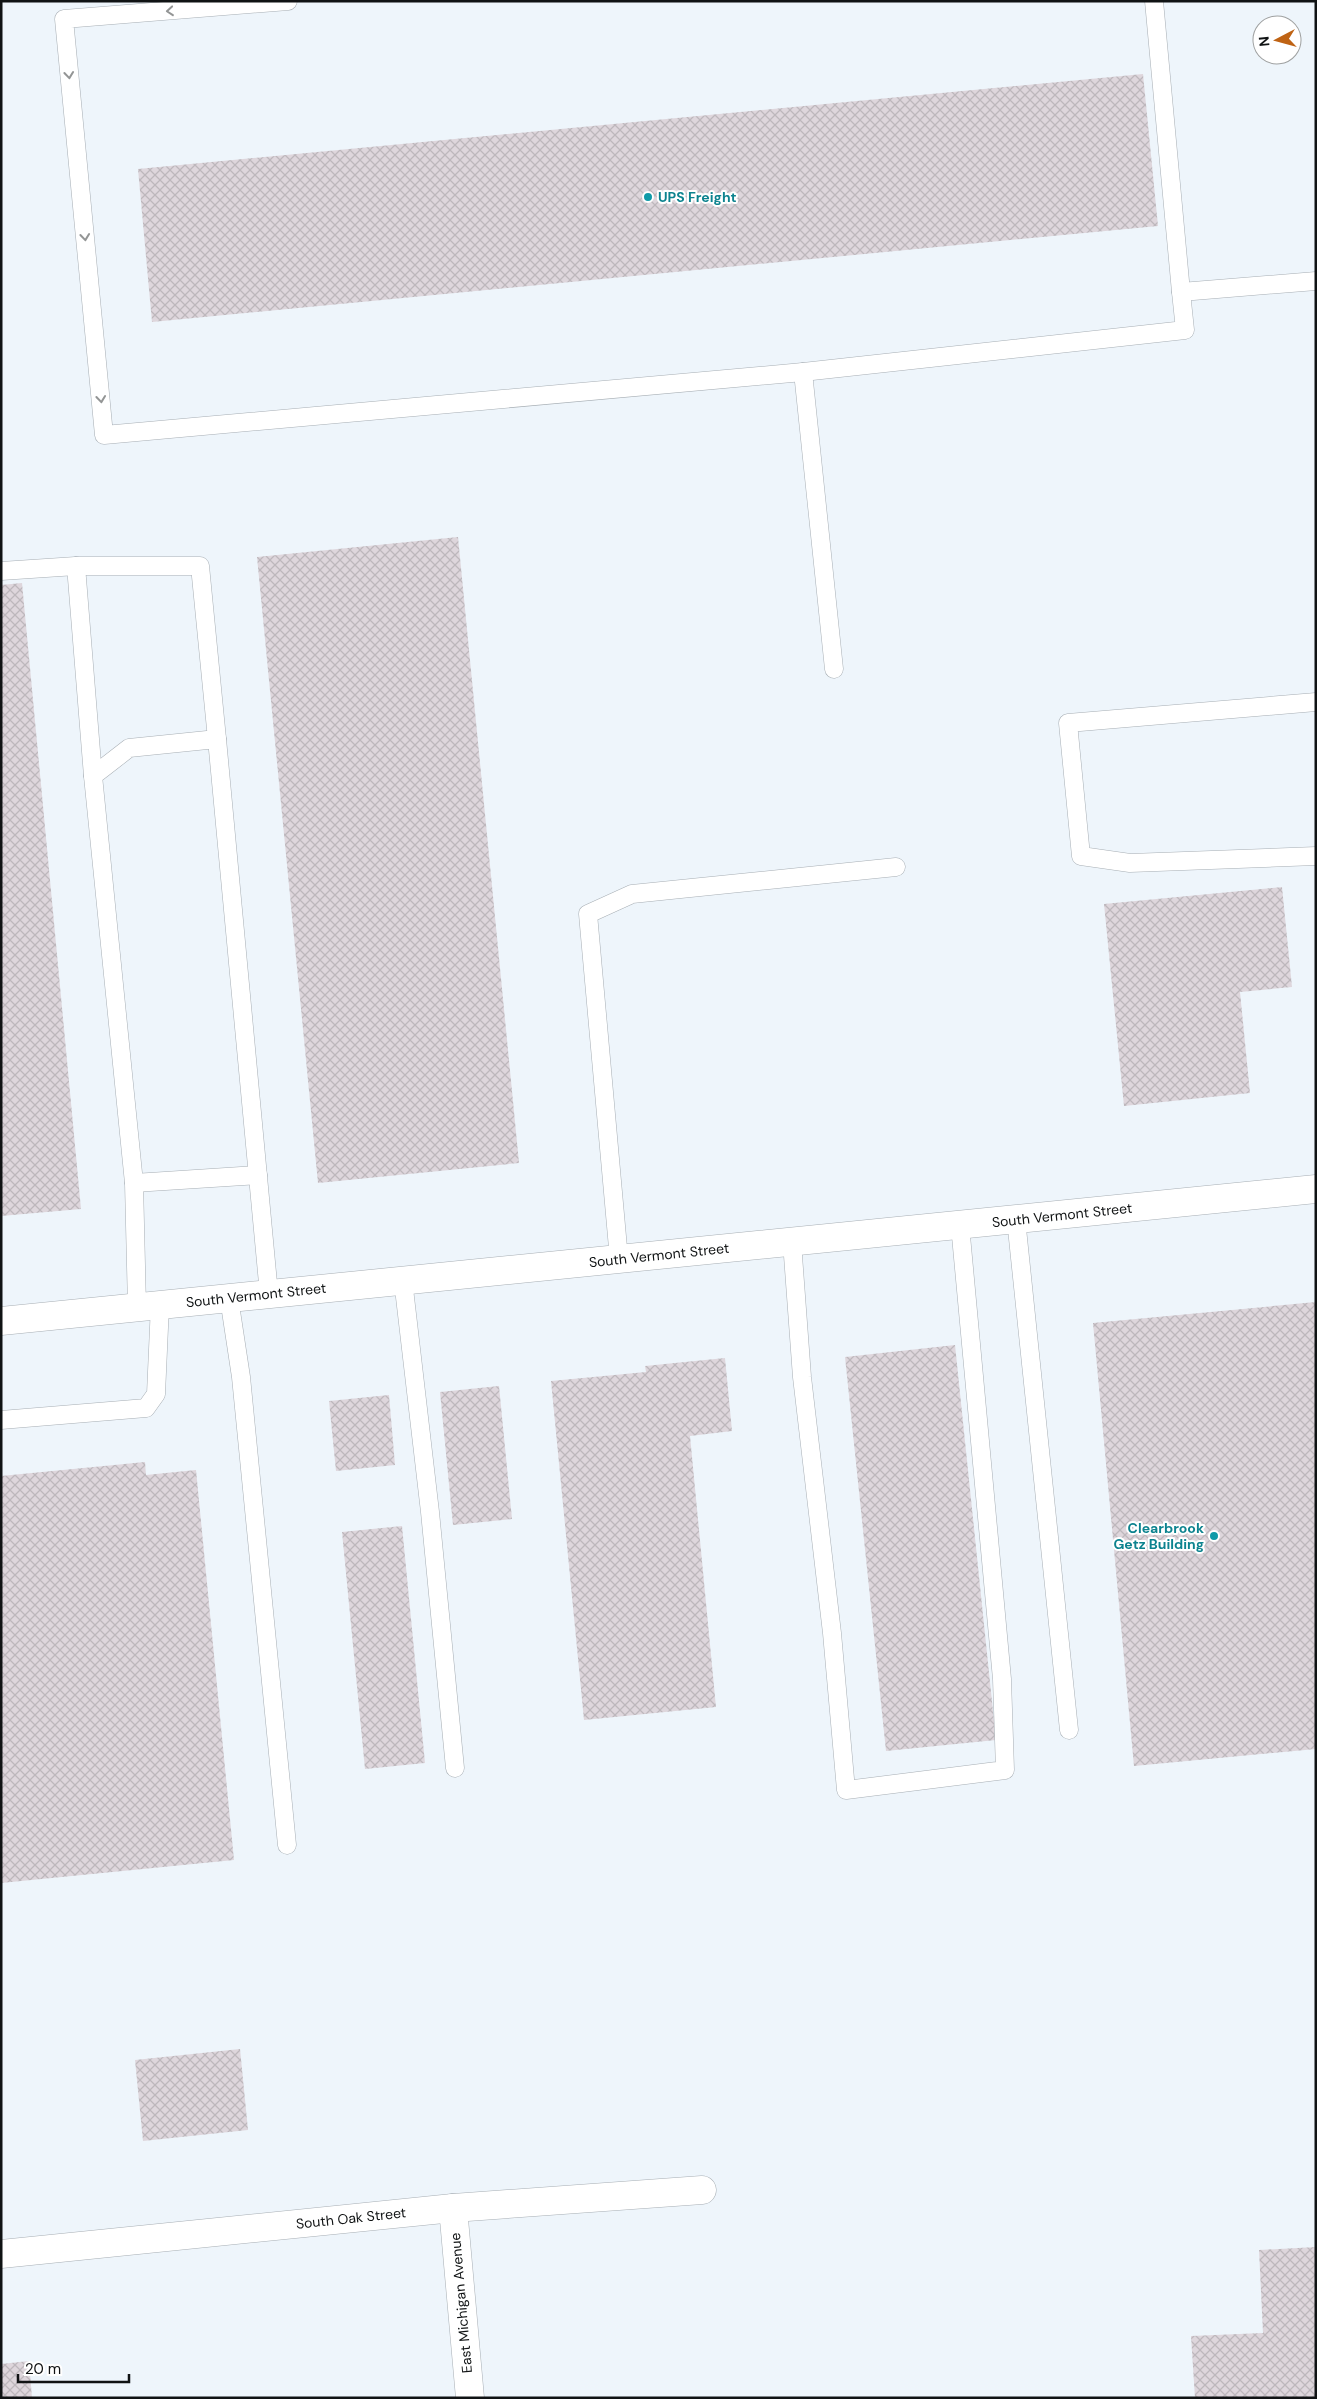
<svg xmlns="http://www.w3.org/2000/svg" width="1317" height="2399" viewBox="0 0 1317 2399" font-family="'DM Sans',sans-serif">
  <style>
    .building { fill: url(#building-cross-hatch) }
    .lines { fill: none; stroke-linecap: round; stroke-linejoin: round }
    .lane-casing { stroke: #a7aeb4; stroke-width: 19 }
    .street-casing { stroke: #a7aeb4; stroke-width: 29 }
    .lane { stroke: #fff; stroke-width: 18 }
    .street { stroke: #fff; stroke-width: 28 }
    .oneway { stroke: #939595 }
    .culture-dot { fill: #0f9aa8; stroke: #fff; stroke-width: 2 }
    .labels { text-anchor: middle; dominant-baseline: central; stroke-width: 4; stroke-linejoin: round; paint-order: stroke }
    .culture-label { font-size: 14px; font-weight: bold; fill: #0d838f; stroke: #fff; text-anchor: start }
    .street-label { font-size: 14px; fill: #101314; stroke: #fff }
  </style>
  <defs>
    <pattern id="building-cross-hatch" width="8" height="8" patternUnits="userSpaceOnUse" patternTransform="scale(1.25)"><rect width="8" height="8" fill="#ded6dc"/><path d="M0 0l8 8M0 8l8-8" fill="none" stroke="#bdb7bc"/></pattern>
  </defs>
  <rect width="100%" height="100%" fill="#eef5fb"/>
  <!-- building -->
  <g class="building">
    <path d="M1143,74L1158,226L152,322L138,169Z"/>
    <path d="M458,537L519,1163L318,1183L257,557Z"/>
    <path d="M22,583L81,1209L1,1216V585Z"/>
    <path d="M1282,887L1292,987L1240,992L1250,1093L1124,1106L1104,904Z"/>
    <path d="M1316,1302V1749L1134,1766L1093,1323Z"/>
    <path d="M955,1345L996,1740L886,1751L845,1357Z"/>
    <path d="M725,1358L732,1431L690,1436L716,1707L584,1720L551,1381L646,1372L645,1366Z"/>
    <path d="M499,1386L512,1519L453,1525L440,1392Z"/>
    <path d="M389,1395L395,1465L336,1471L329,1401Z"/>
    <path d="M145,1462L146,1475L196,1470L234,1860L1,1883V1476Z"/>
    <path d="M402,1526L425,1763L365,1769L342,1532Z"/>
    <path d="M240,2049L248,2130L143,2141L135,2060Z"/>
    <path d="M1316,2247V2398H1195L1191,2336L1263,2333L1259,2250Z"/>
    <path d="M29,2361L32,2398H1V2364Z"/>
  </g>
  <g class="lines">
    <defs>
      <g id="lane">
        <path d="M288,1L64,19L104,435L803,372L1185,330L1181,292L1316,281"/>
        <path d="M1154,1L1181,292"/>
        <path d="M803,372L834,669"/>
        <path d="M1,571L76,566"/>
        <path d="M1316,702L1068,723L1081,856L1130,863L1316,856"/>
        <path d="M93,776L76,566H200L217,739"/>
        <path d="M134,1183L258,1175"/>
        <path d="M1016,1219L1069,1730"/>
        <path d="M792,1242L802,1377L832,1633L846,1790L1005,1770L1002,1679L960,1225"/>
        <path d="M619,1259L588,914L632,894L896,867"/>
        <path d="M403,1280L430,1512L455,1768"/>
        <path d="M229,1298L241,1377L287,1845"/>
        <path d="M137,1307L134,1183L93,776L129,748L217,739L269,1294"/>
        <path d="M1,1420L146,1408L156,1394L160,1305"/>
      </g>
      <g id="street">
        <path d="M1,1321L1316,1189"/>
        <path d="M453,2208L470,2398"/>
        <path d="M1,2254L453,2208L702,2190"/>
      </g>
    </defs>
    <!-- lane casing -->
    <use href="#lane" class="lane-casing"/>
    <!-- street casing -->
    <use href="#street" class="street-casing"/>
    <!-- lane -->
    <use href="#lane" class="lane"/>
    <!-- street -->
    <use href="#street" class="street"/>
  </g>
  <!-- one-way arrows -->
  <defs><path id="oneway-chevron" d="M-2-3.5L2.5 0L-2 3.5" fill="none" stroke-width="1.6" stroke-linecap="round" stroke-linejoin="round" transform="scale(1.25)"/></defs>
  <g class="oneway">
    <use href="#oneway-chevron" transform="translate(170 11) rotate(175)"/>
    <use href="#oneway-chevron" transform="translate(69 75) rotate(84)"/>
    <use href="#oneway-chevron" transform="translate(85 237) rotate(84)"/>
    <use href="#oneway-chevron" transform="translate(101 399) rotate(84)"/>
  </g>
  <!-- markers -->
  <g class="culture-dot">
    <circle cx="648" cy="197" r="5"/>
    <circle cx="1214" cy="1536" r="5"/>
  </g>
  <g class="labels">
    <!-- culture labels -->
    <g class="culture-label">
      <text x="658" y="197">UPS Freight</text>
      <text x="1204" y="1528" text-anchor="end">Clearbrook<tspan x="1204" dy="16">Getz Building</tspan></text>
    </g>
    <!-- street labels -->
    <g class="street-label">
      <text transform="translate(1062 1215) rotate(-6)">South Vermont Street</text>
      <text transform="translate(659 1255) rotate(-6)">South Vermont Street</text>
      <text transform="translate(256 1295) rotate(-6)">South Vermont Street</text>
      <text transform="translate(351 2218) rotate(-6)">South Oak Street</text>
      <text transform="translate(461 2303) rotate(-95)">East Michigan Avenue</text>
    </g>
  </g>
  <!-- border -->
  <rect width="1317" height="2399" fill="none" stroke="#101314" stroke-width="5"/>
  <!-- north arrow -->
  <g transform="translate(1277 40) rotate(264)"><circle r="24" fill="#ffffff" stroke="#9fa1a1"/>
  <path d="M0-4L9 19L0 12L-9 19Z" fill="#bf6314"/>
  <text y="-8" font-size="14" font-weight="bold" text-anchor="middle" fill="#101314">N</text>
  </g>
  <!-- scale -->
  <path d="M18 2374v8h111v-8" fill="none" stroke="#101314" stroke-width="2.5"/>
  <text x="25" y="2374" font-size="15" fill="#101314" stroke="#ffffff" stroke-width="4" paint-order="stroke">20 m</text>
</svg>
